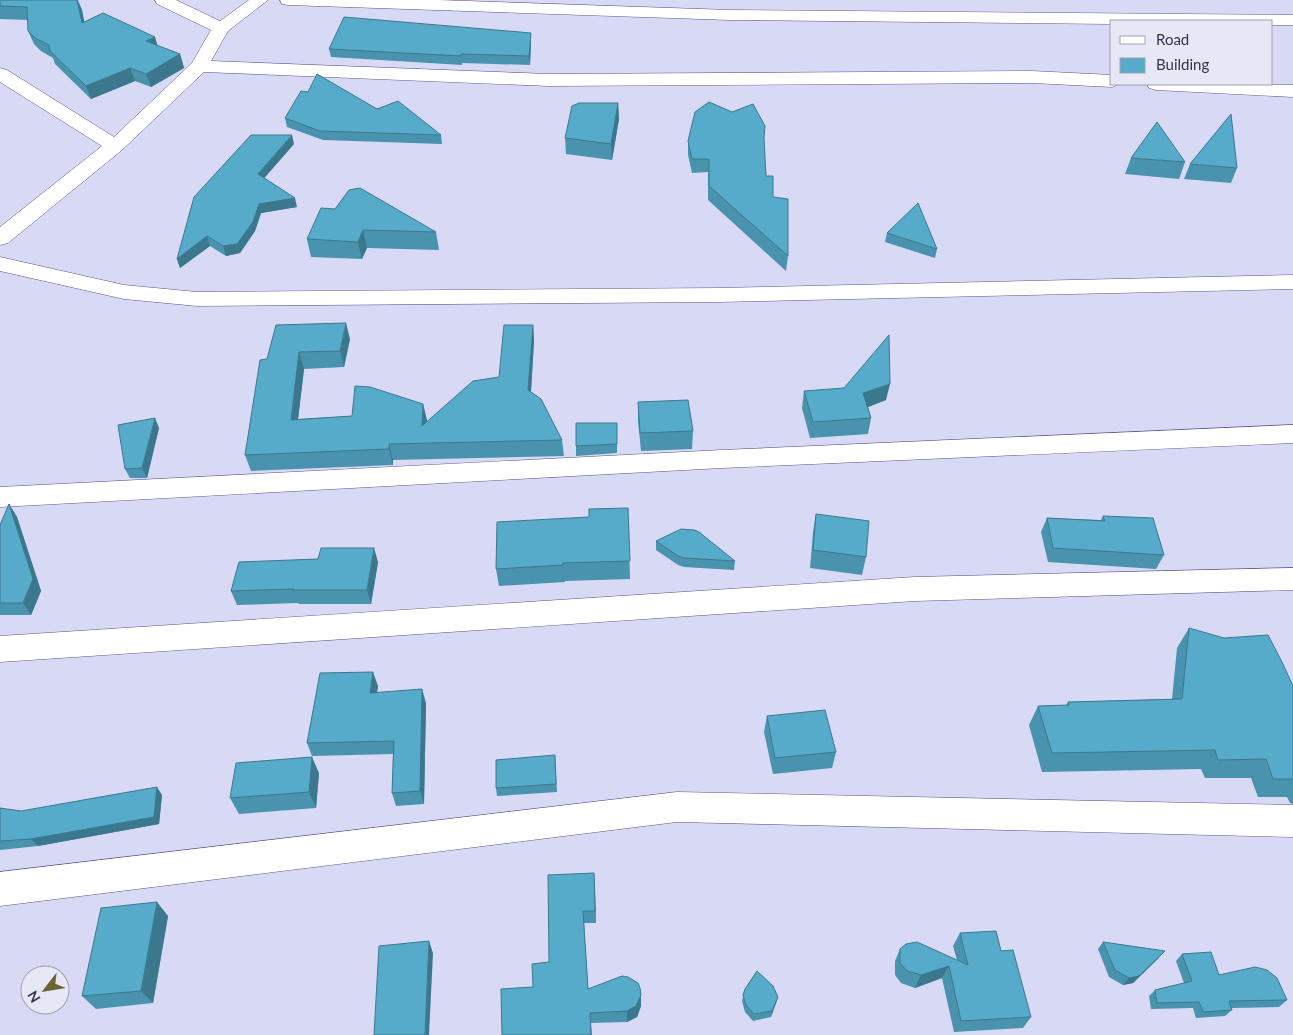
<svg xmlns="http://www.w3.org/2000/svg" width="1293" height="1035" viewBox="0 0 1293 1035" font-family="Lato,sans-serif">
  <style>
    .lines { fill: none; stroke-linecap: round; stroke-linejoin: round }
    .street-casing { stroke: #57548f; stroke-width: 1 }
    .secondary-casing { stroke: #57548f; stroke-width: 1 }
    .street { fill: #fff; fill-rule: evenodd }
    .secondary { fill: #fff; fill-rule: evenodd }
    .wall { fill: #4a93ae }
    .shaded-wall { fill: #3c788d }
    .building { fill: #56abca; stroke: #3c788d }
  </style>
  <rect width="100%" height="100%" fill="#d8d9f4"/>
  <g class="lines">
    <defs>
      <g id="street">
        <path d="M155,0H176L220,21L249,0H268L228,31L211,61L549,74L1032,71L1112,75V84H1119L1112,87L1032,83L549,86L204,72L122,150L8,243L0,245V227L102,146L0,82V68L7,70L114,137L192,63L211,30L157,4Z"/>
        <path d="M280,0H438L730,10L1293,15V25H1272V21H1112V24L730,20L288,5L282,4Z"/>
        <path d="M1147,84L1293,85V97L1156,90L1149,88Z"/>
        <path d="M1293,425V443L722,468L0,507V487L722,450Z"/>
        <path d="M1293,568V590L915,601L0,662V636L915,577Z"/>
        <path d="M677,792L1293,805V837L677,822L0,906V872Z"/>
      </g>
      <path id="secondary" d="M0,257L124,285L197,292L719,288L1293,275V289L719,302L197,306L124,299L0,271Z"/>
    </defs>
    <!-- street casing -->
    <use href="#street" class="street-casing"/>
    <!-- secondary casing -->
    <use href="#secondary" class="secondary-casing"/>
    <!-- street -->
    <use href="#street" class="street"/>
    <!-- secondary -->
    <use href="#secondary" class="secondary"/>
  </g>
  <!-- wall -->
  <g class="wall">
    <path d="M0,0H78L82,10L84,22L157,46L180,54L184,68L151,87L135,81L91,99L55,64L53,58L41,51L34,44L28,31V20L0,19Z"/>
    <path d="M531,33V41L530,65L462,63V65L331,57L329,49Z"/>
    <path d="M618,103L619,119L612,160L566,154L565,138Z"/>
    <path d="M377,109L441,135L442,144L323,140L287,127L285,118Z"/>
    <path d="M688,141L764,142L766,176L773,197L788,256L786,271L708,200V172L692,173L688,155Z"/>
    <path d="M294,144L264,178L297,207L261,213L255,231L240,253L226,256L210,246L180,268L177,259Z"/>
    <path d="M1131,158L1185,162L1179,179L1125,174Z"/>
    <path d="M1190,164L1237,168L1231,183L1184,179Z"/>
    <path d="M335,209L436,232L439,250L367,248L362,259L311,257L307,239Z"/>
    <path d="M887,233L937,249L935,258L885,242Z"/>
    <path d="M533,325L534,341L531,392L562,440L564,456L393,460V465L251,471L245,455L267,359L350,339L344,367L304,369L298,419L352,416L423,404L427,422L499,377Z"/>
    <path d="M804,391L886,400L868,407L871,418L868,434L810,438L802,408Z"/>
    <path d="M638,402L693,431L692,449L641,451L638,421Z"/>
    <path d="M617,423V453L576,456V446Z"/>
    <path d="M159,428L147,478H130L125,469Z"/>
    <path d="M9,504L17,517L41,591L31,615H0V525Z"/>
    <path d="M628,508L630,579L565,581V582L499,586L496,569L589,517Z"/>
    <path d="M816,514L866,557L862,575L810,568L813,532Z"/>
    <path d="M1103,516L1164,555L1156,569L1048,562L1041,532L1047,518L1101,520Z"/>
    <path d="M656,541L735,561L734,570L684,567L678,565L656,550Z"/>
    <path d="M378,562L371,604H299L298,603L237,605L231,591Z"/>
    <path d="M1189,628L1293,686V804L1290,803L1287,797H1258L1251,778H1205L1201,769L1042,772L1029,725L1038,706L1066,705L1068,702L1172,699L1177,648Z"/>
    <path d="M378,686L377,693L426,703L424,804L396,806L392,793L393,754L312,756L307,743Z"/>
    <path d="M767,716L836,752L832,768L773,774L764,732Z"/>
    <path d="M555,755L557,792L497,796L496,788Z"/>
    <path d="M319,773L316,808L239,814L230,798Z"/>
    <path d="M162,795L159,824L38,846L0,850V808L21,811Z"/>
    <path d="M594,873L596,923H584L588,988L641,1006L637,1017L627,1022L591,1023L592,1035H502L549,962Z"/>
    <path d="M168,916L153,1003L96,1009L82,996Z"/>
    <path d="M960,933L1001,951L1031,1017L1023,1028L954,1032L942,978L915,988L901,983L895,975V961L900,949L957,960L953,946Z"/>
    <path d="M1103,942L1159,958L1133,983L1123,985L1109,977L1098,949Z"/>
    <path d="M1182,954L1219,975L1287,1000L1279,1007L1231,1008L1232,1010L1225,1016L1196,1018L1193,1008L1151,1009L1149,996L1155,990L1184,983L1176,961Z"/>
    <path d="M745,989L778,997L776,1003L771,1017L753,1021L745,1012L742,1001Z"/>
  </g>
  <!-- shaded-wall -->
  <g class="shaded-wall">
    <path d="M77,0L82,10L87,36L82,23Z"/>
    <path d="M531,33V41L530,65L529,56Z"/>
    <path d="M155,37L159,50L146,41Z"/>
    <path d="M180,54L184,68L151,87L146,74Z"/>
    <path d="M130,68L135,81L91,99L86,86Z"/>
    <path d="M618,103L619,119L612,160L611,144Z"/>
    <path d="M292,135L294,144L260,183L258,174Z"/>
    <path d="M295,198L297,207L261,213L255,231L240,253L226,256L223,246L259,204Z"/>
    <path d="M363,230L367,248L362,259L358,242Z"/>
    <path d="M207,236L210,246L180,268L177,259Z"/>
    <path d="M346,323L350,339L344,367L340,351Z"/>
    <path d="M533,325L534,341L530,406L528,390Z"/>
    <path d="M299,352L304,369L296,436L291,420Z"/>
    <path d="M890,384L886,400L860,410L863,393Z"/>
    <path d="M423,404L427,420L426,442L422,426Z"/>
    <path d="M155,418L159,428L147,478L142,468Z"/>
    <path d="M389,444L393,460V465L389,449Z"/>
    <path d="M9,504L17,517L41,591L31,615L23,603Z"/>
    <path d="M374,548L378,562L371,604L367,590Z"/>
    <path d="M373,672L378,686L374,707L370,693Z"/>
    <path d="M422,689L426,703L424,804L420,791Z"/>
    <path d="M312,757L319,773L316,808L309,792Z"/>
    <path d="M157,787L162,795L159,824L38,846L31,839Z"/>
    <path d="M594,873L595,885L596,923L595,911Z"/>
    <path d="M157,902L168,916L153,1003L141,991Z"/>
    <path d="M429,941L433,953L429,1035H425Z"/>
    <path d="M1165,951L1133,983L1123,985L1129,978Z"/>
    <path d="M949,966L942,978L915,988L921,975Z"/>
    <path d="M641,995V1006L637,1017L627,1022V1011Z"/>
    <path d="M778,997L776,1003L771,1017L772,1011Z"/>
  </g>
  <!-- building -->
  <g class="building">
    <path d="M0,0H77L82,23L103,13L155,37L146,41L180,54L146,74L130,68L86,86L50,51L49,45L35,38L28,31L27,7L0,6Z"/>
    <path d="M344,17L531,33L529,56L461,54V56L329,49Z"/>
    <path d="M317,74L377,109L398,101L441,135L320,131L285,118L301,91L308,92Z"/>
    <path d="M709,102L732,112L753,104L765,126L764,138L766,176H773V197L788,199V256L709,186V159H692L688,141L695,112Z"/>
    <path d="M579,103H618L611,144L565,138L572,106Z"/>
    <path d="M1231,114L1237,168L1190,164Z"/>
    <path d="M1157,122L1185,162L1131,158Z"/>
    <path d="M251,135H292L258,174L295,198L259,204L253,222L237,244L223,246L207,236L177,259L194,197Z"/>
    <path d="M360,188L436,232L363,230L358,242L307,239L321,208L335,209L349,190Z"/>
    <path d="M918,203L937,249L887,233Z"/>
    <path d="M346,323L340,351L299,352L291,420L352,416L355,386L370,387L423,404L422,426L473,381L499,377L504,325H533L528,390L541,399L562,440L389,444V449L245,455L260,360L267,359L276,325Z"/>
    <path d="M889,335L890,384L863,393L871,418L813,422L804,391L844,388Z"/>
    <path d="M688,400L693,431L640,433L638,402Z"/>
    <path d="M155,418L142,468L125,469L118,425Z"/>
    <path d="M576,423H617V444L576,446Z"/>
    <path d="M9,504L33,579L23,603H0V525Z"/>
    <path d="M628,508L630,561L563,563V565L496,569L497,522L589,517V509Z"/>
    <path d="M816,514L869,521L866,557L813,550Z"/>
    <path d="M1103,516L1153,518L1164,555L1053,548L1047,518L1105,521Z"/>
    <path d="M681,529L694,530L699,532L735,561L684,558L678,556L656,541Z"/>
    <path d="M321,548H374L367,590H293L294,589L231,591L239,562L318,559Z"/>
    <path d="M1189,628L1224,638L1268,635L1282,662L1293,686V779H1273L1266,759L1218,760L1215,750L1052,753L1038,706L1069,705L1068,702L1182,699Z"/>
    <path d="M373,672L370,693L422,689L420,791L392,793L394,741L307,743L320,673Z"/>
    <path d="M825,710L836,752L775,758L767,716Z"/>
    <path d="M555,755L556,784L496,788V760Z"/>
    <path d="M312,757L309,792L230,798L236,763Z"/>
    <path d="M157,787L154,817L31,839L0,841V808L21,811Z"/>
    <path d="M594,873L595,911H583L588,989L622,976L628,977L638,983L640,988L641,995L636,1006L627,1011L590,1013L591,1035H502L501,989L533,987L532,964L549,962L548,875Z"/>
    <path d="M157,902L141,991L82,996L101,908Z"/>
    <path d="M996,931L1001,951L1013,950L1031,1017L961,1021L949,966L921,975L907,971L900,963V949L906,944L917,942L968,965L960,933Z"/>
    <path d="M429,941L425,1035H374L379,946Z"/>
    <path d="M1103,942L1165,951L1139,976L1129,978L1115,970Z"/>
    <path d="M1211,952L1219,975L1255,967L1267,970L1277,978L1287,1000L1229,1001L1232,1010L1203,1012L1199,1002L1157,1003L1155,990L1192,981L1182,954Z"/>
    <path d="M757,971L773,986L778,997L772,1011L754,1014L746,1005L743,995L745,989Z"/>
  </g>
  <!-- legend -->
  <rect x="1110" y="20" width="162" height="65" fill="#e7e8f5" stroke="#9fa0b2"/>
  <rect x="1120" y="36" width="25" height="8" fill="#ffffff" stroke="#9fa0b2"/>
  <text x="1156" y="45" font-size="15" fill="#34334e">Road</text>
  <rect x="1120" y="58" width="25" height="15" fill="#56abca" stroke="#9fa0b2"/>
  <text x="1156" y="70" font-size="15" fill="#34334e">Building</text>
  <!-- north arrow -->
  <g transform="translate(45 990) rotate(239)"><circle r="24" fill="#e7e8f5" stroke="#9fa0b2"/>
  <path d="M0-4L9 19L0 12L-9 19Z" fill="#696431"/>
  <text y="-8" font-size="14" font-weight="bold" text-anchor="middle" fill="#34334e">N</text>
  </g>
</svg>
